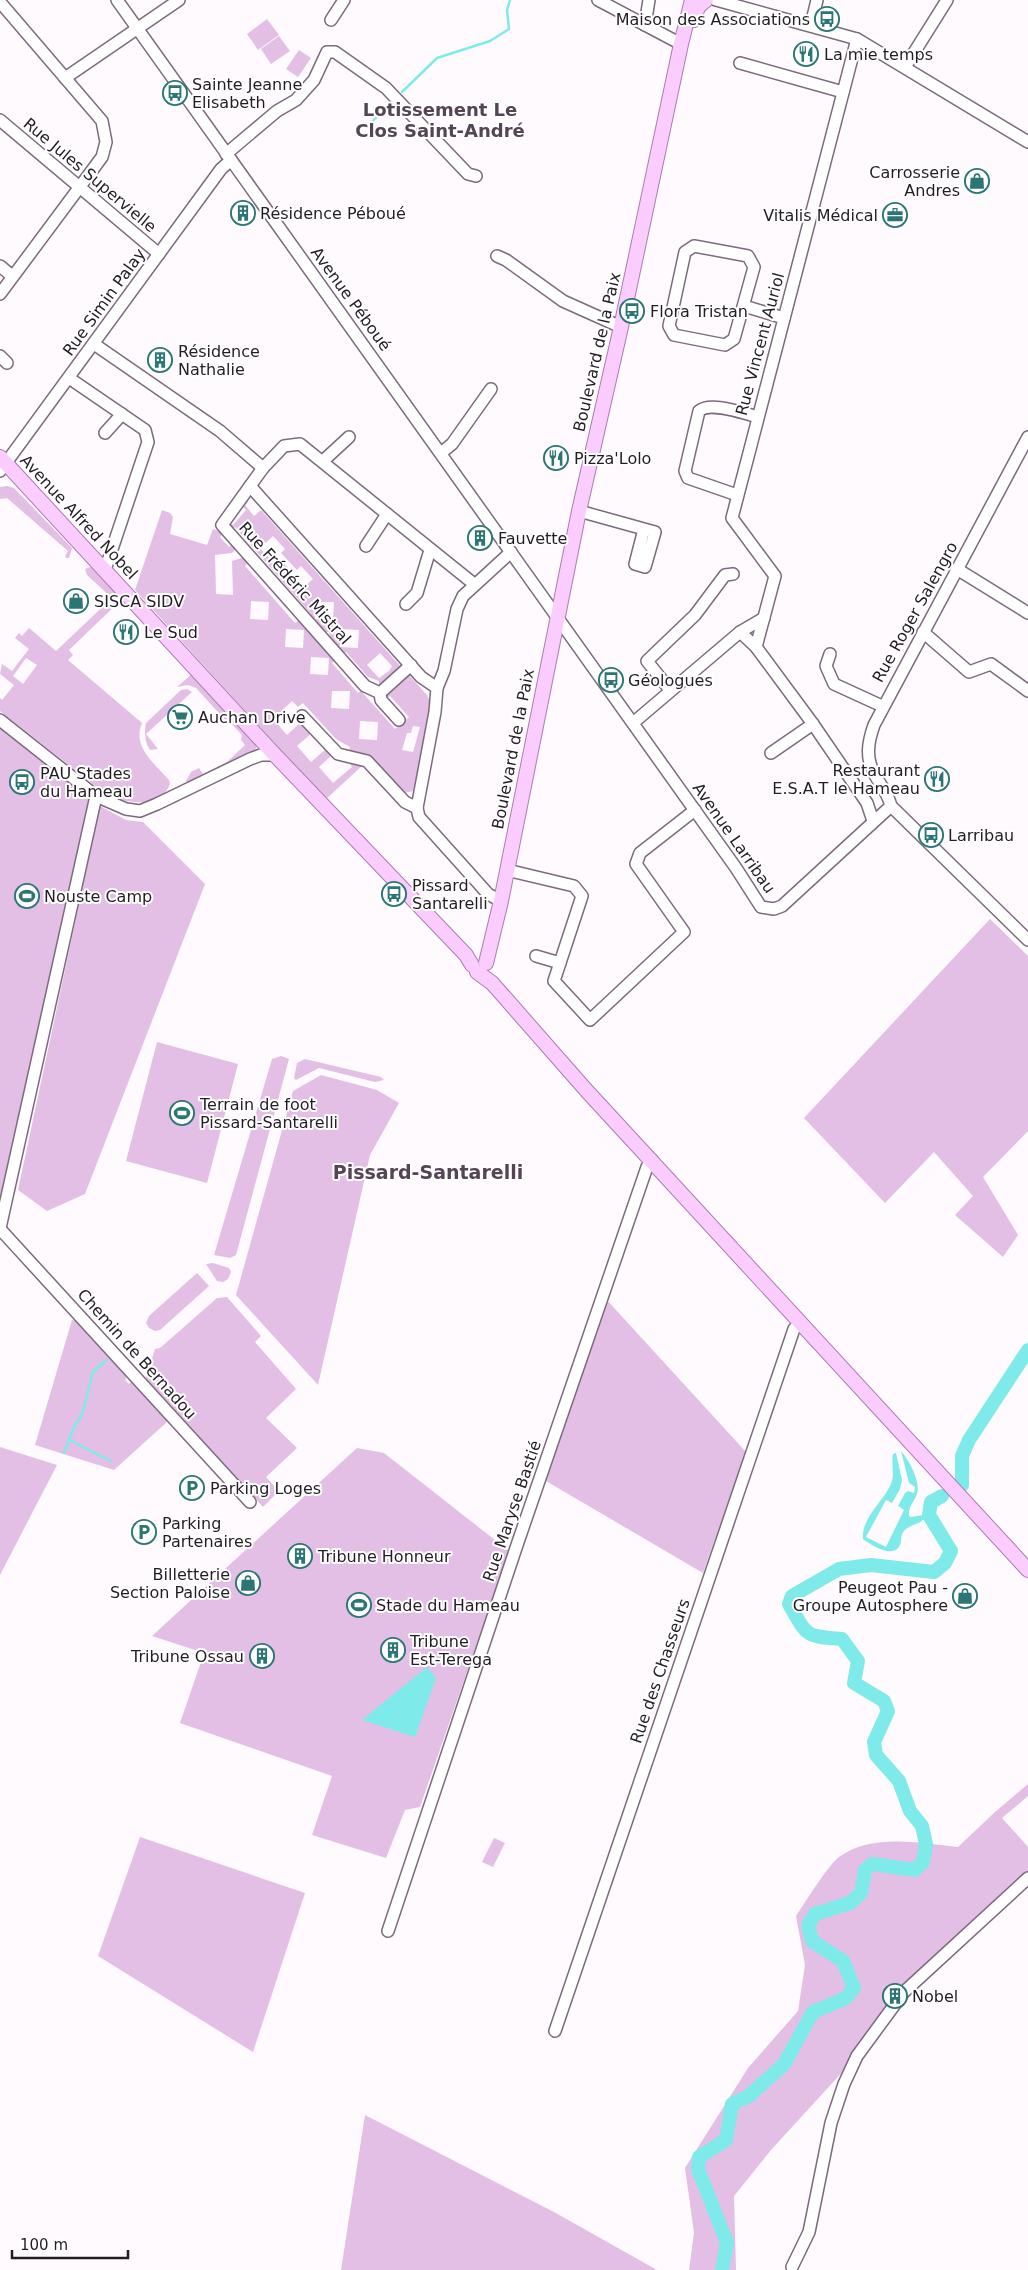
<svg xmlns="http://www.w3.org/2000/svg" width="1028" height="2270" viewBox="0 0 1028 2270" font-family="'DejaVu Sans',sans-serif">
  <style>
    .green { fill: #e3bfe5; fill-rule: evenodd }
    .water { fill: #7feaea }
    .pier { fill: #fefafe }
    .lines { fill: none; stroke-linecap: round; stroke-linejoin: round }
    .stream { stroke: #7feaea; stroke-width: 2.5 }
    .river { stroke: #7feaea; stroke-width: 14 }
    .minor-casing { stroke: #7c6a7d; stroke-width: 14 }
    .major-casing { stroke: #ad79b2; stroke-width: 16 }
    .minor { stroke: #fff; stroke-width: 11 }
    .major { stroke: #fbcdfe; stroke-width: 14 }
    .labels { text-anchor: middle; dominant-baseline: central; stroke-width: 4; stroke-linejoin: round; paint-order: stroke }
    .poi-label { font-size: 16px; fill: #231c24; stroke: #fff; text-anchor: start }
    .street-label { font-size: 16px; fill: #231c24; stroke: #fff }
    .neighbourhood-label { font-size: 18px; font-weight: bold; fill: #544455; stroke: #fff }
    .quarter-label { font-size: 19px; font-weight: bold; fill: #544455; stroke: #fff }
  </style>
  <rect width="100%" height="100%" fill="#fefafe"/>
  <!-- green -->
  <g class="green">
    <path d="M267,19L279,35L258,50L247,34Z"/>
    <path d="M279,36L290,51L271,64L261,49Z"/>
    <path d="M299,50L311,58L298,77L286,69Z"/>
    <path d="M7,486L14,488L72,548L69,558H66L65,556L68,551L7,498L0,499V487Z"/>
    <path d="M246,499L248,502L245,505L254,516L261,510L402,668L386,683L379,685V681L368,677L346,652L342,656L331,644L329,632H319L307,618L311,614L235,527L231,531L229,521L233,525L246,510L242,506ZM273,536L285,549L281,553L297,570L301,566L313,579L300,591L288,578L293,573L277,556L272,561L260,548ZM316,602H334L333,620L315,619ZM341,629L359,630L358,648L340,647ZM380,653L392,666L389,671L379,678L367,665Z"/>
    <path d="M162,510L170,513L173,517L170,534L207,545L213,529L223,533L220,537L229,547L233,544L236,549L232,553L215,555L216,594L233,595L232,561L244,557L249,562L245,566L295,623L299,620L336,660L332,663L358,693L361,691L395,729L409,717L390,696L385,700V695L407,673L427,695L432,705L414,791L404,793L348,753L350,747L336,739L303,703L298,707L292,701L273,719L287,735L302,721L313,732L297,746L311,762L327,748L333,754L319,767L333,783L352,767L349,762L363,765L326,799L135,590ZM251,601L269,602L268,620L250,619ZM286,629L304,630L303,648L285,647ZM311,657L329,658L328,675L310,674ZM332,691H350L349,709L331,708ZM360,721L378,722L377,740L359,739ZM413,726L420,727L413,752L402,750L407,733H411Z"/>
    <path d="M90,567L96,571L122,599L69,650L73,655L68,660L142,723C132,747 154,763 169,780L170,784C160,810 127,803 107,795L0,711V698L2,700L14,685L0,674L2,664L12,671L29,649L15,638L19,633L22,636L29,628L56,651L112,598L87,575L85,569ZM26,658L37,665L23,684L13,676Z"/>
    <path d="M193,673L257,745L255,751L188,783L186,781L191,772L199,768L203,774L227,762L245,745L241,740L242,735L229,721L227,722L196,688L188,685L177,687Z"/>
    <path d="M187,689L192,692L146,734L158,749L150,750C145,743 144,732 146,723L181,690Z"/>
    <path d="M0,723L90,796L0,1199Z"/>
    <path d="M100,806L126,820L143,822L205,884L85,1194L47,1211L18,1190Z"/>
    <path d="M990,919L1028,956V1131L983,1177L1018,1235L1003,1257L955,1215L973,1196L934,1152L885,1203L804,1118Z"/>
    <path d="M157,1042L238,1064L207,1183L126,1161Z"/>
    <path d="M281,1056L289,1059L236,1255L230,1258L214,1255L272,1059Z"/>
    <path d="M305,1059L381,1077L384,1080L375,1082L319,1068L296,1080L294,1078L297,1063Z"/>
    <path d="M321,1075L377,1090L399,1103L370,1155L318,1385L236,1295L293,1091Z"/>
    <path d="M213,1263L229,1268L231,1272L228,1279L223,1282L217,1281L206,1264Z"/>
    <path d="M197,1273L209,1286L160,1330L155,1331L149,1328L146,1323L149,1316Z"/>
    <path d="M227,1297L261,1336L255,1342L296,1389L266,1418L297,1448L266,1477L279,1491L263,1507L146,1378L155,1349L160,1348L217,1298Z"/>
    <path d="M605,1298L746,1452L703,1573L546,1481Z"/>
    <path d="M72,1320L76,1321L127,1376L125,1380L129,1384L132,1381L168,1421L114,1470L35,1445Z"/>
    <path d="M0,1447L57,1465L0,1575Z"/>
    <path d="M357,1448L384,1453L509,1551L420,1807L405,1810L386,1858L312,1835L332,1776L180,1723L204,1653L152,1636Z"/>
    <path d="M1028,1784V1796L1002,1818L1028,1847V1878L904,1992L857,2056L771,2150L734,2196L736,2270H689L694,2233L685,2168L748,2068L798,2011L805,1965L796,1916C804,1904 829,1864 839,1857C872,1833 920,1843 958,1847L995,1812Z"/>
    <path d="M140,1837L305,1893L253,2052L98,1956Z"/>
    <path d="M494,1838L505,1843L493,1867L482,1862Z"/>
    <path d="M365,2115L554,2212L657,2270H341Z"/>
  </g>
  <!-- water -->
  <g class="water">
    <path d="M901,1451C909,1460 921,1482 917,1494C914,1502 908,1507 909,1516L911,1517L924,1515L926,1517C921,1524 912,1524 906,1529C899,1534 903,1541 899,1547C891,1558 871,1545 863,1539C861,1518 883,1502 891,1484C895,1475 891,1464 893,1454Z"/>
    <path d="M427,1667L436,1678L415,1737L362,1720Z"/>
  </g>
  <!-- pier -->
  <path class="pier" d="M901,1451L909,1483L915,1487L914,1493L908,1491L905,1493L898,1506L904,1510L886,1547L866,1537L886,1500L892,1503L900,1489L902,1480L896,1453Z"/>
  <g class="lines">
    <!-- stream -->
    <g class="stream">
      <path d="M402,92L437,58L490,41L509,29L507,10L510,0"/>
      <path d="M368,126L390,103"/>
      <path d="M69,1440L111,1461"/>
      <path d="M64,1453L75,1425L82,1415L93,1372L106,1360"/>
    </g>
    <!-- river -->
    <g class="river">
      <path d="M962,1485V1456L969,1440L1028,1350"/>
      <path d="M722,2270L727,2243L698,2169L699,2157L726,2140L732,2104L749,2096L784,2064L813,2012L846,1998L854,1988L843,1961L812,1941L808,1925L815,1914L850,1903L861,1893L865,1870L872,1864L915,1870L923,1862L926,1844L922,1826L910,1811L899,1781L876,1755L874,1742L888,1711L884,1701L854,1683L858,1661L842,1639C804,1636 808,1637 789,1604L792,1596L839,1569L871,1565L934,1572L945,1563L951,1551L929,1515L931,1502L942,1496"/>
    </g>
    <defs>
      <g id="minor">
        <path d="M117,0L736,868L761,907L774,909L782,906L891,806L1028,940"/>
        <path d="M598,0L681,44"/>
        <path d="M716,0L857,39L1028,142"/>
        <path d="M0,2L102,121L106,142L102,157L0,294"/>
        <path d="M331,20L344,0"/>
        <path d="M645,25L649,0"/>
        <path d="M811,25L817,0"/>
        <path d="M740,63L843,92"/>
        <path d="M905,67L947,0"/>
        <path d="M65,78L179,0"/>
        <path d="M0,120L159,254"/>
        <path d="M226,154L277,111L296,100L314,80L327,52H335L386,88L468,174L476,176"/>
        <path d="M694,246L748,256L754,267L734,339L725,345L674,335L669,326L685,252Z"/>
        <path d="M497,256L506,260L563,301L621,327"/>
        <path d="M0,266L12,276"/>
        <path d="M744,306L784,318"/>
        <path d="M94,344L220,431L263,468L284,446L300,444L474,584"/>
        <path d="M0,356L7,363"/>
        <path d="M69,378L145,430L148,442L105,570"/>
        <path d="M105,433L122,414"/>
        <path d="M441,453L452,444L491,389"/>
        <path d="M323,461L349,437"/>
        <path d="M263,468L222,525L365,686L380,693L411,665"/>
        <path d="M0,471L221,169L231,160"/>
        <path d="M250,486L421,677L437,688"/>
        <path d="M737,495L688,478L685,471L699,411C710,401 743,413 758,417"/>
        <path d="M579,511L644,529L635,564L645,567L655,532L644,529"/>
        <path d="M366,546L387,514"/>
        <path d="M957,569L1028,613"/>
        <path d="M406,604L417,593L430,550"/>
        <path d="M740,632L756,647L813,724L867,803L873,821"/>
        <path d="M923,632L969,672L991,664L1028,691"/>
        <path d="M756,647L775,576L732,518L857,39"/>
        <path d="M830,654L826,666L834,684L882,706"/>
        <path d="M670,690L647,661L695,615L725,575L733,574"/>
        <path d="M380,693L381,700L399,720"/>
        <path d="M302,716L338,754L367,761L405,802L417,808L419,817L488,894L501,901"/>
        <path d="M0,720L96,796L126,809L140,811L157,804L250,759L261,755H275"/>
        <path d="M633,723L740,632L764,618"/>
        <path d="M771,753L813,724"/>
        <path d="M891,806C888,793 881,786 875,775C865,758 868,742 874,725L1028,437"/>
        <path d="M417,808L435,712L437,688L444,671L457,609L463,596L511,552"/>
        <path d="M507,870L574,886L582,896L554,981L590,1020L684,932L636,864L640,853L695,810"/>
        <path d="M536,956L560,963"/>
        <path d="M0,1228L96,796"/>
        <path d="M0,1229L250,1502"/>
        <path d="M388,1931L517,1545L647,1167L652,1160"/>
        <path d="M555,2031L794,1329L800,1323"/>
        <path d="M792,2267L809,2232L831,2123L844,2084L857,2056L904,1992L1028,1878"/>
      </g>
      <g id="major">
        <path d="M694,20L698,7L706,0"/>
        <path d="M0,457L275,755L466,955L472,965"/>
        <path d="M486,963L501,901L579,511L621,327L681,44L692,0"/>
        <path d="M477,972L492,983L586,1090L1028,1570"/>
      </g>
    </defs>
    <!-- minor casing -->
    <use href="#minor" class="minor-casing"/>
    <!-- major casing -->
    <use href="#major" class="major-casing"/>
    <!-- minor -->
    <use href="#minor" class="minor"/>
    <!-- major -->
    <use href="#major" class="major"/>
  </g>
  <!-- icons -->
  <defs>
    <symbol id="bus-ring" viewBox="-11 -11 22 22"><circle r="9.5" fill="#fff" stroke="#2b7575" stroke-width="1.5"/><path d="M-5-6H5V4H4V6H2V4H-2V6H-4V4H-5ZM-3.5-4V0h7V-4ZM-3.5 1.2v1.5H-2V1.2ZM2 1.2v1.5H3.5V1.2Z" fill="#2b7575"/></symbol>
    <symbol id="restaurant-ring" viewBox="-11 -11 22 22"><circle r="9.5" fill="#fff" stroke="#2b7575" stroke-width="1.5"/><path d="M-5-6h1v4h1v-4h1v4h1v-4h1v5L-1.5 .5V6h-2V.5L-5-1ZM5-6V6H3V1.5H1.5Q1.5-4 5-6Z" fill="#2b7575"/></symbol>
    <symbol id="shop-ring" viewBox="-11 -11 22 22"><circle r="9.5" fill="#fff" stroke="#2b7575" stroke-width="1.5"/><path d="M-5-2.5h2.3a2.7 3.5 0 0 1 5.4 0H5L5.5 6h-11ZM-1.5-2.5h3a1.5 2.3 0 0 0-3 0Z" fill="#2b7575"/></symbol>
    <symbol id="building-ring" viewBox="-11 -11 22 22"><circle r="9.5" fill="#fff" stroke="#2b7575" stroke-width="1.5"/><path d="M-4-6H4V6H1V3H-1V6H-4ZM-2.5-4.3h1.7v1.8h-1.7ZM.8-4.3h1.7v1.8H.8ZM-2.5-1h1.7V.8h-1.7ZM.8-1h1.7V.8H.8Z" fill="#2b7575"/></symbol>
    <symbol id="office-ring" viewBox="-11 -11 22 22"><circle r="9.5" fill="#fff" stroke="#2b7575" stroke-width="1.5"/><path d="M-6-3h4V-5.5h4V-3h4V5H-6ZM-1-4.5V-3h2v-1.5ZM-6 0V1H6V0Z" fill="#2b7575"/></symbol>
    <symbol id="supermarket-ring" viewBox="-11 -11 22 22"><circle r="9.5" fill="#fff" stroke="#2b7575" stroke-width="1.5"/><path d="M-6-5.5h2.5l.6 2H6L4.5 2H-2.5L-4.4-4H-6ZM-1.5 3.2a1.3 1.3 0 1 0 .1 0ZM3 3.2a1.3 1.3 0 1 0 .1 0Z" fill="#2b7575"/></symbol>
    <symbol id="stadium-ring" viewBox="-11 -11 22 22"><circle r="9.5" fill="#fff" stroke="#2b7575" stroke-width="1.5"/><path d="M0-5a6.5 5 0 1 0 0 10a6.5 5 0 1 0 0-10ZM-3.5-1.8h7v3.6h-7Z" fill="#2b7575"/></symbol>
    <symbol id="parking-ring" viewBox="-11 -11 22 22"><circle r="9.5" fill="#fff" stroke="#2b7575" stroke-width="1.5"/><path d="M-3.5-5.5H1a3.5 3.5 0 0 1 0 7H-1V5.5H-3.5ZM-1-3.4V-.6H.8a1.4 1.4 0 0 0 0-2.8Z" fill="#2b7575"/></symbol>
  </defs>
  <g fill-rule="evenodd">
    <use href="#bus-ring" x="813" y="5" width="28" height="28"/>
    <use href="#restaurant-ring" x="792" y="40" width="28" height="28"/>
    <use href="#bus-ring" x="161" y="79" width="28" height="28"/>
    <use href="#shop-ring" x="963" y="167" width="28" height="28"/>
    <use href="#building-ring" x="229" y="199" width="28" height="28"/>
    <use href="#office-ring" x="881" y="201" width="28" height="28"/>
    <use href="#bus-ring" x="618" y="297" width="28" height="28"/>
    <use href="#building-ring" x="146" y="346" width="28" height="28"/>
    <use href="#restaurant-ring" x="542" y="444" width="28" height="28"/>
    <use href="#building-ring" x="466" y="524" width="28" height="28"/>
    <use href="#shop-ring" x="62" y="587" width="28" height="28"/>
    <use href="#restaurant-ring" x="112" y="618" width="28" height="28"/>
    <use href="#bus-ring" x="597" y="666" width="28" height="28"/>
    <use href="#supermarket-ring" x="166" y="703" width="28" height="28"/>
    <use href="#restaurant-ring" x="923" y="765" width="28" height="28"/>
    <use href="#bus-ring" x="8" y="768" width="28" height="28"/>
    <use href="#bus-ring" x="917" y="821" width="28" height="28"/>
    <use href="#bus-ring" x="380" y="880" width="28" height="28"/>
    <use href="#stadium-ring" x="13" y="882" width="28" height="28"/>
    <use href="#stadium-ring" x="168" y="1099" width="28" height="28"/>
    <use href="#parking-ring" x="178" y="1474" width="28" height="28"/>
    <use href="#parking-ring" x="130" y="1518" width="28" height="28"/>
    <use href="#building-ring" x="286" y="1542" width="28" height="28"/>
    <use href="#shop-ring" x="234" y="1569" width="28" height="28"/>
    <use href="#shop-ring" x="951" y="1582" width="28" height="28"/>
    <use href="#stadium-ring" x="345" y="1591" width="28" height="28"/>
    <use href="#building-ring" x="379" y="1636" width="28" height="28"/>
    <use href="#building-ring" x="248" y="1642" width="28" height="28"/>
    <use href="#building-ring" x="881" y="1982" width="28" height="28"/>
  </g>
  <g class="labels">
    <!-- poi labels -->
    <g class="poi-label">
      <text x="810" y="19" text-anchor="end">Maison des Associations</text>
      <text x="824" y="54">La mie temps</text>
      <text x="192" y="84">Sainte Jeanne<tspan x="192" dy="18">Elisabeth</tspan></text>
      <text x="960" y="172" text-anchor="end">Carrosserie<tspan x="960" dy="18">Andres</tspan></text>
      <text x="260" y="213">Résidence Péboué</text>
      <text x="878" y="215" text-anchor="end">Vitalis Médical</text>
      <text x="650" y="311">Flora Tristan</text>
      <text x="178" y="351">Résidence<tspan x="178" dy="18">Nathalie</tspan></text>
      <text x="574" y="458">Pizza'Lolo</text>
      <text x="498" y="538">Fauvette</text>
      <text x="94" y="601">SISCA SIDV</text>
      <text x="144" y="632">Le Sud</text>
      <text x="628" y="680">Géologues</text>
      <text x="198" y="717">Auchan Drive</text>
      <text x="920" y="770" text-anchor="end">Restaurant<tspan x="920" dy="18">E.S.A.T le Hameau</tspan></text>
      <text x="40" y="773">PAU Stades<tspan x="40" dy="18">du Hameau</tspan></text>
      <text x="948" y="835">Larribau</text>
      <text x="412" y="885">Pissard<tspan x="412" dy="18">Santarelli</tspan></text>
      <text x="44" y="896">Nouste Camp</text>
      <text x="200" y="1104">Terrain de foot<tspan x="200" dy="18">Pissard-Santarelli</tspan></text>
      <text x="210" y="1488">Parking Loges</text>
      <text x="162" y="1523">Parking<tspan x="162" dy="18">Partenaires</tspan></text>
      <text x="318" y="1556">Tribune Honneur</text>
      <text x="230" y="1574" text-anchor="end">Billetterie<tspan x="230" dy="18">Section Paloise</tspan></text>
      <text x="948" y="1587" text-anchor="end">Peugeot Pau -<tspan x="948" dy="18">Groupe Autosphere</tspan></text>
      <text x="376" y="1605">Stade du Hameau</text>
      <text x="410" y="1641">Tribune<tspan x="410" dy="18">Est-Terega</tspan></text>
      <text x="244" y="1656" text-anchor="end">Tribune Ossau</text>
      <text x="912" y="1996">Nobel</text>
    </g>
    <!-- street labels -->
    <g class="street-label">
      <text transform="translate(90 175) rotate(40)">Rue Jules Supervielle</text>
      <text transform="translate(351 299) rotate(54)">Avenue Péboué</text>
      <text transform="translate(104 302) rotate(-54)">Rue Simin Palay</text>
      <text transform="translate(760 344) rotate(-75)">Rue Vincent Auriol</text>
      <text transform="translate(597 352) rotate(-77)">Boulevard de la Paix</text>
      <text transform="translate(79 517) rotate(47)">Avenue Alfred Nobel</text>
      <text transform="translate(295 583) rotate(48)">Rue Frédéric Mistral</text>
      <text transform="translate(915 612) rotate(-61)">Rue Roger Salengro</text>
      <text transform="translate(513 749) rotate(-79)">Boulevard de la Paix</text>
      <text transform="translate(734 838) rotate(55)">Avenue Larribau</text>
      <text transform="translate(137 1354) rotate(48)">Chemin de Bernadou</text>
      <text transform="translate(512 1511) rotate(-71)">Rue Maryse Bastié</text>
      <text transform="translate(660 1671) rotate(-71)">Rue des Chasseurs</text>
    </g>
    <!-- neighbourhood labels -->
    <g class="neighbourhood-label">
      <text x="440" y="109">Lotissement Le<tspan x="440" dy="21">Clos Saint-André</tspan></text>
    </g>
    <!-- quarter labels -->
    <g class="quarter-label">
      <text x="428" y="1172">Pissard-Santarelli</text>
    </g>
  </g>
  <!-- scale -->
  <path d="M12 2250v8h116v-8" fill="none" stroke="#231c24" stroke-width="2.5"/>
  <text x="20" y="2250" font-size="15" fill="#231c24" stroke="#ffffff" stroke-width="4" paint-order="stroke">100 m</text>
</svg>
